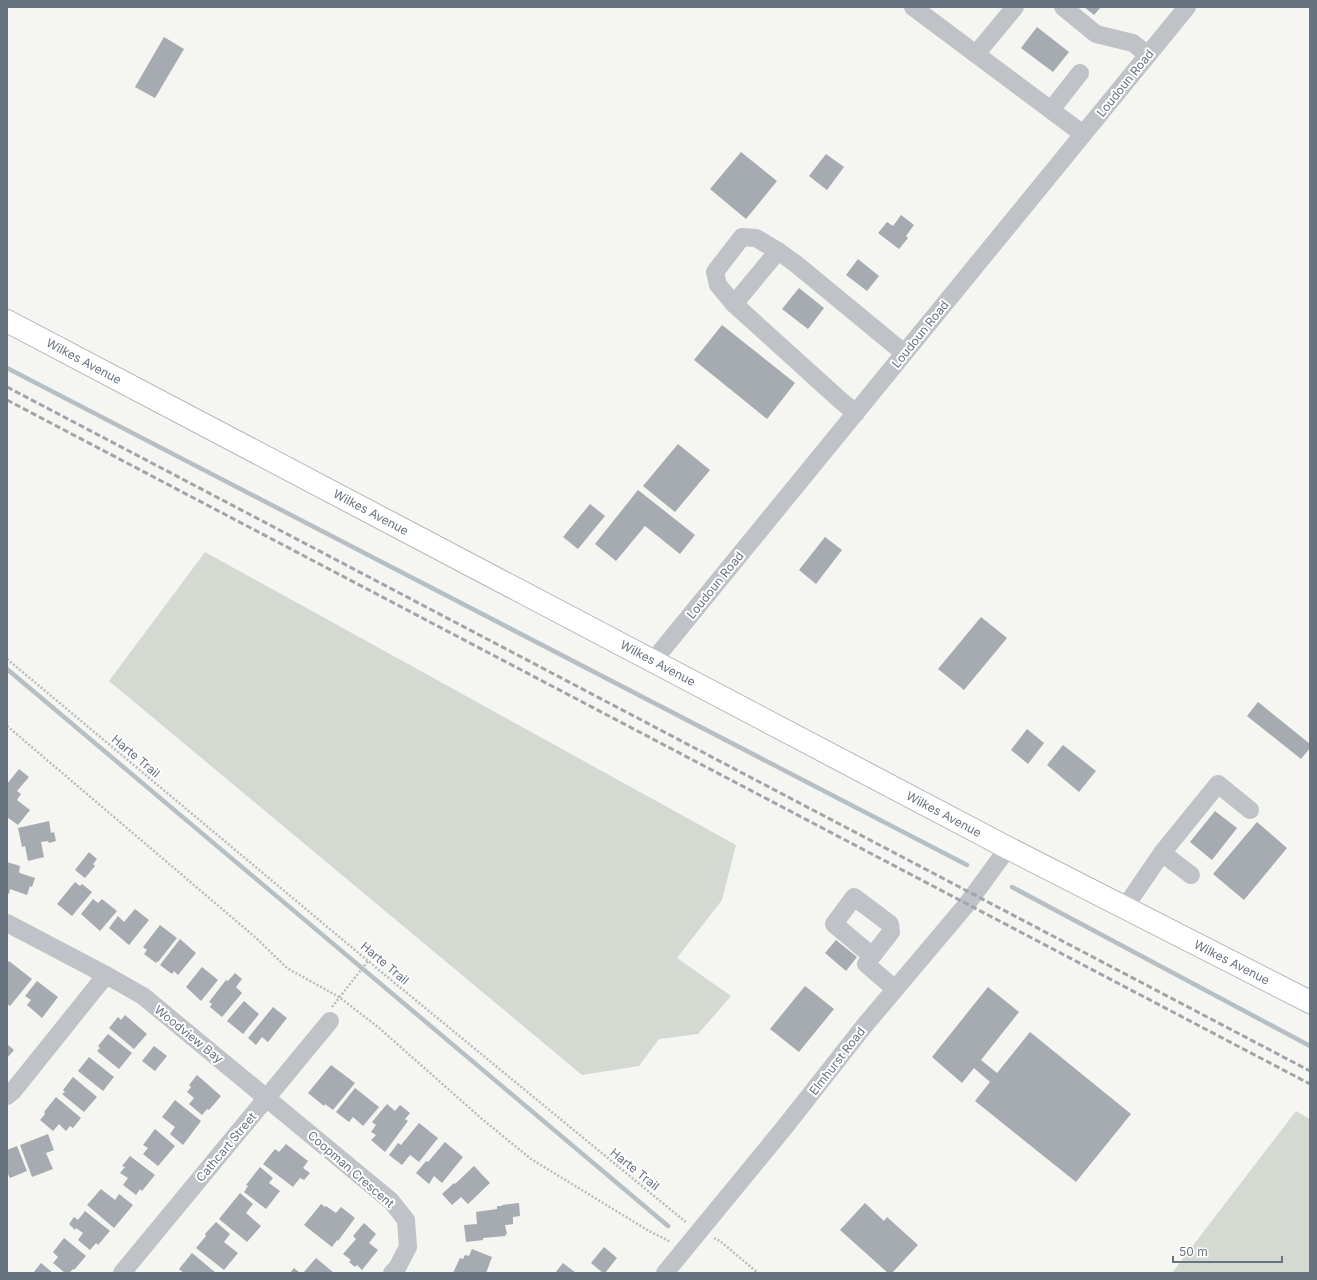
<svg xmlns="http://www.w3.org/2000/svg" width="1317" height="1280" viewBox="0 0 1317 1280" font-family="Inter,sans-serif">
  <style>
    .green { fill: #d4dad2 }
    .lines { fill: none; stroke-linecap: round; stroke-linejoin: round }
    .stream { stroke: #b6c0c4; stroke-width: 4.5 }
    .building { fill: #a5abb1 }
    .major-casing { stroke: #b3b6ba; stroke-width: 24 }
    .path { stroke: #b9bbbe; stroke-width: 2.5; stroke-dasharray: 2 2; stroke-linecap: butt }
    .minor { stroke: #bfc2c6; stroke-width: 18 }
    .major { stroke: #fff; stroke-width: 22 }
    .rail { stroke: #a1a5ab; stroke-width: 3; stroke-dasharray: 6 3; stroke-linecap: butt }
    .labels { text-anchor: middle; dominant-baseline: central; stroke-width: 4; stroke-linejoin: round; paint-order: stroke }
    .street-label { font-size: 12px; fill: #687380; stroke: #fff }
  </style>
  <rect width="100%" height="100%" fill="#f5f5f2"/>
  <!-- green -->
  <g class="green">
    <path d="M205,552L736,845L722,900L677,958L731,996L698,1034L659,1039L639,1066L582,1075L109,681Z"/>
    <path d="M1296,1111L1310,1119V1273H1172Z"/>
  </g>
  <g class="lines">
    <!-- stream -->
    <g class="stream">
      <path d="M7,368L967,865"/>
      <path d="M7,669L668,1226"/>
      <path d="M1012,887L1310,1046"/>
    </g>
  </g>
  <!-- building -->
  <g class="building">
    <path d="M1084,7H1101L1094,15Z"/>
    <path d="M1037,27L1069,52L1053,72L1021,48Z"/>
    <path d="M164,37L184,49L155,98L135,87Z"/>
    <path d="M741,152L777,181L746,219L710,189Z"/>
    <path d="M826,154L844,167L827,190L809,176Z"/>
    <path d="M901,215L914,225L906,236L908,238L899,249L878,233L887,222L893,226Z"/>
    <path d="M858,259L879,276L867,291L846,275Z"/>
    <path d="M799,288L824,308L808,329L782,309Z"/>
    <path d="M722,325L795,383L767,419L694,360Z"/>
    <path d="M678,444L710,470L675,512L643,486Z"/>
    <path d="M638,490L695,535L680,554L645,526L616,561L595,544Z"/>
    <path d="M590,504L605,516L578,549L563,537Z"/>
    <path d="M825,537L842,550L816,584L799,570Z"/>
    <path d="M981,617L1007,638L964,690L938,669Z"/>
    <path d="M1258,702L1310,744V748L1301,759L1247,716Z"/>
    <path d="M1027,729L1044,743L1028,764L1011,750Z"/>
    <path d="M1063,745L1096,771L1079,792L1047,765Z"/>
    <path d="M19,769L29,777L17,791L21,794L17,800L30,810L18,825L7,817V784Z"/>
    <path d="M1215,811L1237,828L1212,860L1190,842Z"/>
    <path d="M49,821L51,833L54,832L56,841L49,843L48,841L41,842L44,857L28,861L25,846L22,847L18,828Z"/>
    <path d="M1257,822L1287,848L1244,900L1213,874Z"/>
    <path d="M89,852L97,859L93,864L95,866L85,878L75,870Z"/>
    <path d="M7,862L20,866L19,872L20,873L35,878L32,887L30,886L27,895L10,889L9,894L7,893Z"/>
    <path d="M75,882L80,886L82,884L92,892L72,916L57,904Z"/>
    <path d="M93,899L98,903L102,899L117,911L100,931L81,914Z"/>
    <path d="M135,909L149,920L129,945L109,928L118,916L124,922Z"/>
    <path d="M160,925L177,938L158,962L157,961L156,963L144,954L147,950L143,947Z"/>
    <path d="M180,939L196,953L178,975L174,971L172,974L160,965Z"/>
    <path d="M836,940L857,957L846,971L825,953Z"/>
    <path d="M9,961L32,979L10,1006L7,1004V963Z"/>
    <path d="M202,967L218,980L201,1001L186,987Z"/>
    <path d="M235,973L242,979L236,987L242,993L222,1017L210,1007L212,1004L209,1002L226,980L228,981Z"/>
    <path d="M37,981L58,997L42,1018L27,1005L31,1000L25,996Z"/>
    <path d="M805,986L834,1009L799,1052L770,1029Z"/>
    <path d="M988,987L1019,1012L981,1060L997,1073L1030,1032L1131,1114L1076,1182L975,1101L990,1082L974,1068L962,1083L932,1057Z"/>
    <path d="M244,1001L259,1014L243,1034L227,1021Z"/>
    <path d="M273,1007L287,1018L268,1042L262,1037L256,1045L248,1038Z"/>
    <path d="M125,1015L147,1034L134,1049L109,1028L118,1017L121,1020Z"/>
    <path d="M108,1034L132,1053L119,1069L97,1051L100,1048L98,1046Z"/>
    <path d="M7,1044L14,1050L7,1058Z"/>
    <path d="M154,1046L167,1056L155,1071L142,1061Z"/>
    <path d="M89,1057L114,1077L103,1091L78,1071Z"/>
    <path d="M331,1065L355,1083L333,1110L325,1104L324,1106L308,1093Z"/>
    <path d="M197,1075L221,1096L209,1110L207,1109L202,1115L189,1104L194,1098L187,1092L191,1087L189,1085Z"/>
    <path d="M73,1077L97,1097L84,1112L62,1094L65,1092L63,1090Z"/>
    <path d="M355,1088L379,1107L363,1126L353,1117L349,1122L336,1112Z"/>
    <path d="M56,1097L81,1118L73,1128L70,1126L66,1131L59,1124L53,1131L40,1120L45,1114L44,1112Z"/>
    <path d="M175,1100L201,1121L183,1145L170,1134L175,1127L162,1117Z"/>
    <path d="M387,1104L395,1111L400,1105L410,1113L405,1119L408,1121L385,1152L371,1140L376,1135L371,1132L376,1125L372,1122Z"/>
    <path d="M419,1123L438,1138L419,1162L410,1155L402,1165L389,1155L398,1143L401,1145Z"/>
    <path d="M155,1129L175,1146L158,1166L143,1154L148,1148L143,1145Z"/>
    <path d="M48,1134L54,1150L46,1153L53,1169L32,1177L20,1145Z"/>
    <path d="M445,1142L463,1157L442,1183L434,1176L429,1184L416,1173L426,1161L428,1162Z"/>
    <path d="M286,1144L308,1161L303,1168L310,1173L304,1180L300,1178L293,1187L263,1164L275,1149L279,1152Z"/>
    <path d="M17,1146L27,1171L10,1178L7,1172V1150Z"/>
    <path d="M130,1156L155,1175L142,1191L140,1189L136,1195L123,1185L128,1178L120,1173L125,1167L122,1166Z"/>
    <path d="M474,1166L490,1183L468,1204L461,1197L452,1205L442,1194L454,1183L455,1184Z"/>
    <path d="M260,1167L273,1178L269,1183L280,1191L266,1209L244,1192L248,1186L246,1185Z"/>
    <path d="M101,1189L115,1200L119,1194L133,1205L114,1228L87,1205Z"/>
    <path d="M240,1193L253,1204L246,1213L261,1226L247,1242L219,1219Z"/>
    <path d="M519,1203L520,1216L513,1217V1224L505,1225L507,1234H505L506,1236L483,1238V1240L466,1242L464,1225L477,1224L476,1212L497,1209V1206H502V1205Z"/>
    <path d="M865,1203L884,1221L887,1217L918,1245L892,1273H888L840,1230Z"/>
    <path d="M321,1204L325,1207L326,1206L336,1213L341,1207L355,1218L338,1241L337,1240L332,1247L304,1225Z"/>
    <path d="M85,1211L110,1231L98,1245L96,1243L90,1250L78,1240L83,1233L76,1228L75,1230L69,1224L74,1217L78,1220Z"/>
    <path d="M216,1222L230,1234L224,1242L238,1253L224,1270L196,1248L206,1236L205,1234Z"/>
    <path d="M364,1223L376,1234L369,1243L378,1250L362,1270L357,1265L355,1267L349,1262L351,1260L343,1254L356,1239L353,1236Z"/>
    <path d="M64,1238L86,1256L74,1270L73,1269L69,1273H65L53,1263L58,1257L53,1252Z"/>
    <path d="M604,1247L617,1258L605,1273H603L591,1263Z"/>
    <path d="M472,1249L492,1257L486,1273H453L460,1258L463,1259L465,1255L469,1256Z"/>
    <path d="M192,1253L216,1273H184L179,1269Z"/>
    <path d="M316,1258L334,1273H303Z"/>
    <path d="M41,1263L53,1273H33Z"/>
    <path d="M563,1263L576,1273H555Z"/>
    <path d="M294,1268L300,1273H290Z"/>
  </g>
  <g class="lines">
    <defs>
      <path id="major" d="M7,321L1008,848L1310,1002"/>
    </defs>
    <!-- major casing -->
    <use href="#major" class="major-casing"/>
    <!-- path -->
    <g class="path">
      <path d="M7,659L368,961L682,1219L687,1223"/>
      <path d="M7,726L255,937L287,968L339,997L378,1027L482,1119L531,1159L649,1231L671,1242"/>
      <path d="M332,1007L368,961"/>
      <path d="M714,1238L720,1241L758,1273"/>
    </g>
    <!-- minor -->
    <g class="minor">
      <path d="M913,7L1083,134"/>
      <path d="M1063,7L1096,34L1133,43L1148,55"/>
      <path d="M976,54L1015,7"/>
      <path d="M1051,110L1080,73"/>
      <path d="M734,304L778,251"/>
      <path d="M856,413L840,400L734,304L718,285L715,272L742,237L756,238L778,251L796,264L904,353"/>
      <path d="M653,661L1187,7"/>
      <path d="M1162,853L1191,875"/>
      <path d="M1125,907L1162,853L1218,784L1250,810"/>
      <path d="M7,923L106,975L143,996L391,1201L406,1220L408,1247L397,1268L392,1273"/>
      <path d="M872,956L834,924L854,897L890,924L891,932L866,964L895,989"/>
      <path d="M7,1096L13,1091L106,975"/>
      <path d="M122,1273L330,1021"/>
      <path d="M665,1273L784,1128L865,1025L967,904L1008,848"/>
    </g>
    <!-- major -->
    <use href="#major" class="major"/>
    <!-- rail -->
    <g class="rail">
      <path d="M7,387L1310,1071"/>
      <path d="M7,400L1310,1084"/>
    </g>
  </g>
  <g class="labels">
    <!-- street labels -->
    <g class="street-label">
      <text transform="translate(1125 83) rotate(-51)">Loudoun Road</text>
      <text transform="translate(920 334) rotate(-51)">Loudoun Road</text>
      <text transform="translate(84 361) rotate(28)">Wilkes Avenue</text>
      <text transform="translate(371 512) rotate(28)">Wilkes Avenue</text>
      <text transform="translate(715 585) rotate(-51)">Loudoun Road</text>
      <text transform="translate(658 663) rotate(28)">Wilkes Avenue</text>
      <text transform="translate(136 756) rotate(40)">Harte Trail</text>
      <text transform="translate(944 814) rotate(28)">Wilkes Avenue</text>
      <text transform="translate(1232 962) rotate(27)">Wilkes Avenue</text>
      <text transform="translate(385 963) rotate(40)">Harte Trail</text>
      <text transform="translate(189 1034) rotate(39)">Woodview Bay</text>
      <text transform="translate(837 1061) rotate(-52)">Elmhurst Road</text>
      <text transform="translate(226 1147) rotate(-50)">Cathcart Street</text>
      <text transform="translate(351 1169) rotate(41)">Coopman Crescent</text>
      <text transform="translate(635 1169) rotate(39)">Harte Trail</text>
    </g>
  </g>
  <!-- border -->
  <rect width="1317" height="1280" fill="none" stroke="#687380" stroke-width="16"/>
  <!-- scale -->
  <path d="M1173 1256v6h109v-6" fill="none" stroke="#687380" stroke-width="2"/>
  <text x="1179" y="1256" font-size="12" fill="#687380" stroke="#ffffff" stroke-width="3" paint-order="stroke">50 m</text>
</svg>
